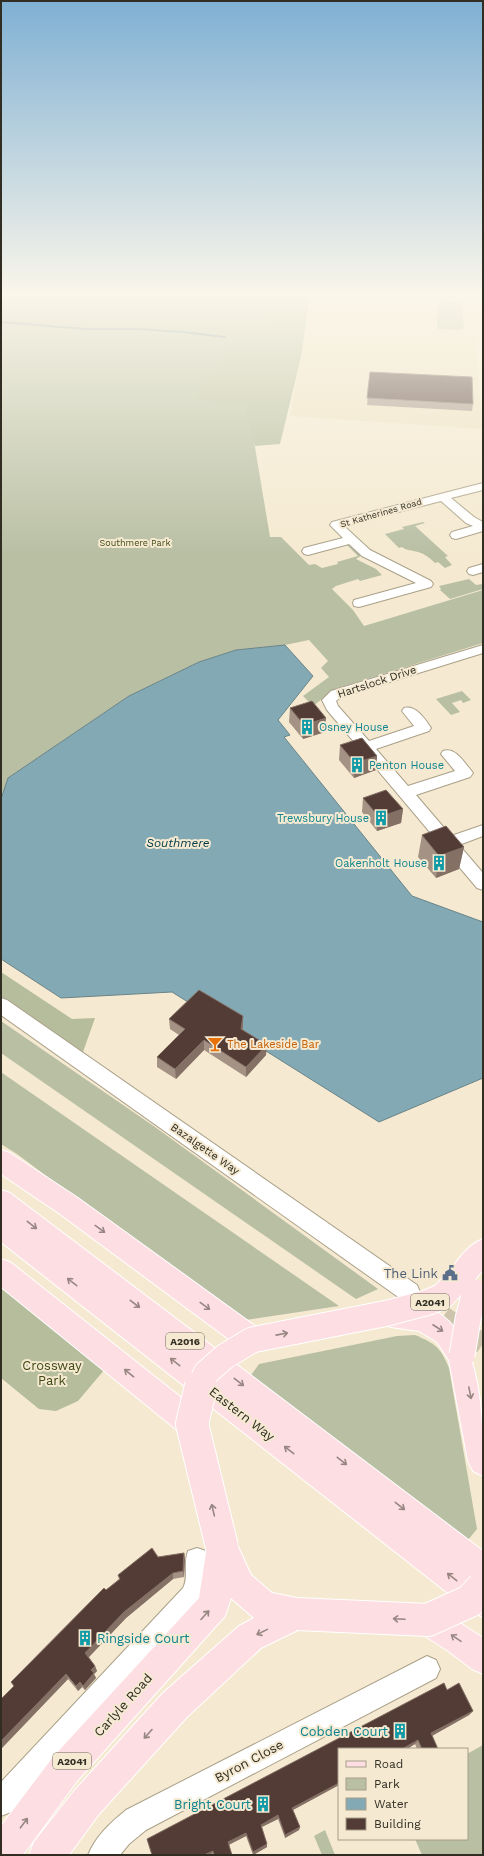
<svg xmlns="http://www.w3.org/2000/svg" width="484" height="1856" viewBox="0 0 484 1856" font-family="'Work Sans',sans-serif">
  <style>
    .built { fill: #efe2c1 }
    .green { fill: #b8bfa3 }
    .forest { fill: #b5bd9d }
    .water { fill: #83a9b4; stroke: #6a8488 }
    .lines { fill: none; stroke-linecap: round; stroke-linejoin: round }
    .stream { stroke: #6a8488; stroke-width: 2 }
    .minor-tunnel { stroke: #cec4ae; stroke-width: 20; stroke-dasharray: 20 10; stroke-linecap: butt }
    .minor-casing { stroke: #aaa088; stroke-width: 2 }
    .major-casing { stroke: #fff; stroke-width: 2 }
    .minor { fill: #fff; fill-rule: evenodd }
    .major { fill: #fddee2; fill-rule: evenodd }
    .major-bridge-far1-casing { stroke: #fff; stroke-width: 27; stroke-linecap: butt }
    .major-bridge-casing { stroke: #fff; stroke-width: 34; stroke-linecap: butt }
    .major-bridge-far1 { stroke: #fddee2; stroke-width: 25 }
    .major-bridge { stroke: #fddee2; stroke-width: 32 }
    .wall { fill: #a49284 }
    .shaded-wall { fill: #847064 }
    .building { fill: #533b36; stroke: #847064 }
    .oneway { stroke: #978682 }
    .labels { text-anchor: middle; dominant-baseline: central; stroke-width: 4; stroke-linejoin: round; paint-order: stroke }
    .far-street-label { font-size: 9px; fill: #312d23; stroke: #f5ead1 }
    .far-park-label { font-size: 9px; fill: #414b17; stroke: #f5ead1 }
    .shield { fill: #f5ead1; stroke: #6c6657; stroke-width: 1 }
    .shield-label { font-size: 10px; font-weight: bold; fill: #312d23 }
    .street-label { font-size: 11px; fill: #312d23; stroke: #f5ead1 }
    .culture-label { font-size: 11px; fill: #0d838f; stroke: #f5ead1; text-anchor: start }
    .food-label { font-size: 11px; fill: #c56008; stroke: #f5ead1; text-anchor: start }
    .water-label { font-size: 12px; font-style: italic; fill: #003b48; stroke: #f5ead1 }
    .near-service-label { font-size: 13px; fill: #4e5e75; stroke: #f5ead1; text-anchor: end }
    .near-park-label { font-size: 13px; fill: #414b17; stroke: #f5ead1 }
    .near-street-label { font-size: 13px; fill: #312d23; stroke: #f5ead1 }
    .near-culture-label { font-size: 13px; fill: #0d838f; stroke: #f5ead1; text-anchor: end }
  </style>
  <rect width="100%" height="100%" fill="#f5ead1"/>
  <!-- built -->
  <path class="built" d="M312,295H481V299H475V304L482,306L483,323L476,339L482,429L290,416Z"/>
  <!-- green -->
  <g class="green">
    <path d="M1,295H272L262,340H237L270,537H281L309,565L315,564L322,568L338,564L337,562L358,556L347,545H350L362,555L356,559L376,569L382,575L360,581L358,579L336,586L332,589L353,610L364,626L483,590V643L335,689L313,706L303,696L329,677L321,668L328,661L309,640L285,645L236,650L199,662L129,696L8,778L1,801Z"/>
    <path d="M444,301L462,303L464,328L460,330L437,329V305Z"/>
    <path d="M423,522L425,523L415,526L448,556L445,557L452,565L445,568L438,562L435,563C430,558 425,554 418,552C412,550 407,551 402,547L399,548L385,534L404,529L402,527Z"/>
    <path d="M469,579L476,585L482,584L483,589L450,599L440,590L441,589L439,586Z"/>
    <path d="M462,691L471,700L463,703L461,700L452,703L460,712L451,715L436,699Z"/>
    <path d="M1,1021L155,1127L378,1289L356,1299L1,1053Z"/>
    <path d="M1,1072L8,1077L339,1306L239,1321L17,1154L1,1144Z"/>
    <path d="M415,1335C436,1344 440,1347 449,1368L477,1529L468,1540L249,1378L259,1364L397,1336Z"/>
    <path d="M483,1745V1855H422L415,1839H467V1754Z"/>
    <path d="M325,1830L335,1855H322L314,1836Z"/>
  </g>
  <!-- forest -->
  <g class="forest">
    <path d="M272,295H310L301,357L280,444L255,446L244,406L195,398L237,340H262Z"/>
    <path d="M1,972L72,1019L95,1018L83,1052L1,997Z"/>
    <path d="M1,1288L105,1369L78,1401L56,1411L39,1409L1,1378Z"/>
  </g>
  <!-- water -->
  <path class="water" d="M285,645L313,676L278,720L290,735L284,737L412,896L483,922V1078L379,1122L172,992L61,998L1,959V799L8,778L129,696L199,662L236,650Z"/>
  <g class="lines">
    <!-- stream -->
    <path class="stream" d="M1,322L86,329H138L183,332L225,337"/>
    <!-- minor-tunnel -->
    <path class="minor-tunnel" d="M419,1299L483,1344"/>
    <defs>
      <g id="minor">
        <path d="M483,483V490L451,498L474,517L483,522V531L456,539L452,538L450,535L452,532L473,526L466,523L441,501L344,526L370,550L431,581L433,584L431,587L359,607L354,606L353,603L354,600L416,583L362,556L349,544L308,555L304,554L302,551L304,548L343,538L330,525L332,522Z"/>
        <path d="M483,564V572L473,575L469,574L467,571L469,568Z"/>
        <path d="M483,645V653L341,697L336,701L338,706L369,741L414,726L402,711L404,708C416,705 425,719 431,728L429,731L376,749L408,786L455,771L441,754L443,751C455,747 463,761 470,769L473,773L470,777L416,795L451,836L483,825V836L459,845L483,873V890L477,888L327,710L322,700L331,691Z"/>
        <path d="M1,998L7,1000L417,1285L420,1292L417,1299L409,1302L401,1299L1,1015Z"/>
        <path d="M197,1548L206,1551C214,1570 212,1588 201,1606L11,1812L1,1816V1782L183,1588C189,1577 183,1565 188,1551Z"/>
        <path d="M427,1656L436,1660L440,1669L436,1678L146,1830L129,1844L120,1855H88C96,1836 110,1823 126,1810Z"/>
      </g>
      <g id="major">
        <path d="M1,1150L10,1153L78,1198L262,1331L266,1340L262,1349L252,1353L242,1349L60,1214L1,1174Z"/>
        <path d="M1,1190L10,1193L483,1551V1617L472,1612L1,1242Z"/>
        <path d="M483,1239V1270L472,1283L463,1286L454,1283L450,1274C456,1260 468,1245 483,1239Z"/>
        <path d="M1,1259L10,1262L202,1414L206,1424L202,1434L192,1438L182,1434L1,1287Z"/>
        <path d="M391,1301C402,1303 414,1303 424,1306C484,1326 483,1419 483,1476L473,1471L468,1461L449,1360L437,1342L419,1331L391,1327L381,1323L378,1314L381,1305Z"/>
        <path d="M222,1532L233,1536L251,1575L272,1593L297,1598L308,1603L313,1614L308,1625L261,1648L187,1717L99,1814L69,1855H29L34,1842L75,1790L163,1693L239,1626L254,1618L231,1598L225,1616L77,1781L23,1855H1V1826L53,1757L199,1598L207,1547L211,1536Z"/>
        <path d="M428,1604L439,1609L483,1638V1674L472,1669L447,1650L417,1631L412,1620L417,1609Z"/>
      </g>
    </defs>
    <!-- minor casing -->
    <use href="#minor" class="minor-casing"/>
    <!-- major casing -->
    <use href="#major" class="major-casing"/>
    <!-- minor -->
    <use href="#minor" class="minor"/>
    <!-- major -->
    <use href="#major" class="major"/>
    <defs>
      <g id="major-bridge-far1">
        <path d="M462,1355L468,1319L475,1292"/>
        <path d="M200,1387L206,1373L224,1357L252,1340L388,1313L429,1302L443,1296L463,1274"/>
      </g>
      <g id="major-bridge">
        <path d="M201,1386L192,1424L222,1547"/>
        <path d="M297,1614L428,1620L470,1601L483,1587"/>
      </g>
    </defs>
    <!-- major-bridge-far1 casing -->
    <use href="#major-bridge-far1" class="major-bridge-far1-casing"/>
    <!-- major-bridge casing -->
    <use href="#major-bridge" class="major-bridge-casing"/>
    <!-- major-bridge-far1 -->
    <use href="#major-bridge-far1" class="major-bridge-far1"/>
    <!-- major-bridge -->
    <use href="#major-bridge" class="major-bridge"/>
  </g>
  <!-- wall -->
  <g class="wall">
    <path d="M370,372L473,404L472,411L367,405Z"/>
    <path d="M290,708L325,732L303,739L289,722Z"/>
    <path d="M340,745L377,756L376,770L354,778L339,760Z"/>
    <path d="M363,798L403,809L401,823L377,831L362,812Z"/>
    <path d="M422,835L464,847L459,869L436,878L418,857Z"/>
    <path d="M169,1019L243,1026V1030L266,1055L246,1077L204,1050L176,1079L157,1067V1057L179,1035L170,1029Z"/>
    <path d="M184,1553L185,1560L184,1577L173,1579L126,1618L89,1657L95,1666L97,1671L94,1674L96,1678L85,1690L82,1687L78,1691L68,1679L1,1749V1699L106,1590L119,1579L118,1575L158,1557Z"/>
    <path d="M444,1683L447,1690L459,1683L473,1711L469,1715L432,1736L438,1749H417L415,1744L407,1749H339V1785L293,1810L300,1827L299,1830L285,1838L278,1819L261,1827L267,1844V1847L253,1855L246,1836L229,1845L232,1855H214L213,1853L210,1855H152L147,1839Z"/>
  </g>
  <!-- shaded-wall -->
  <g class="shaded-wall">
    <path d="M326,718L325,732L303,739L304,725Z"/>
    <path d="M377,756L376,770L354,778L355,763Z"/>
    <path d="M403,809L401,823L377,831L379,817Z"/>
    <path d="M464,847L459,869L436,878L439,856Z"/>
    <path d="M243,1016V1026L241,1039V1029Z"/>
    <path d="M204,1040V1050L176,1079L175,1069Z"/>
    <path d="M267,1045L266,1055L246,1077V1067Z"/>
    <path d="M184,1553L185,1560L184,1577L183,1571Z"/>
    <path d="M173,1573V1579L126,1618L88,1658L85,1653L124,1612Z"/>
    <path d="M95,1666L97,1671L94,1674L96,1678L85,1690L83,1686L91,1670Z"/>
    <path d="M66,1674L68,1679L1,1749V1741Z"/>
    <path d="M80,1682L82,1687L78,1691L76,1686Z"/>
    <path d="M473,1711L469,1715L428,1738L431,1733Z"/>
    <path d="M418,1740L415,1744L407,1749H402Z"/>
    <path d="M339,1783V1785L291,1811L292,1808Z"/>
    <path d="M278,1815V1819L260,1828L261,1825Z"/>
    <path d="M300,1827L299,1830L285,1838V1835Z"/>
    <path d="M246,1833V1836L228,1845V1842Z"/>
    <path d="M267,1844V1847L253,1855V1852Z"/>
    <path d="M213,1851V1853L210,1855H204Z"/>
  </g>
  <!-- building -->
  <g class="building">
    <path d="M370,372L472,377L473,404L367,398Z"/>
    <path d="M312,701L326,718L304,725L290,708Z"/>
    <path d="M362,738L377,756L355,763L340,745Z"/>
    <path d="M386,790L403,809L379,817L363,798Z"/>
    <path d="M446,826L464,847L439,856L422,835Z"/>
    <path d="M199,990L243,1016L241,1029L267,1045L246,1067L204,1040L175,1069L157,1057L185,1029L169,1019Z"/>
    <path d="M152,1548L158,1557L184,1553L183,1571L173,1573L124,1612L85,1653L95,1666L91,1670L94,1673L83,1686L80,1682L76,1686L66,1674L1,1741V1699L14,1686L11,1682L104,1588L106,1590L120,1579L118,1575Z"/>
    <path d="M444,1683L447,1690L459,1683L473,1711L431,1733L438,1749H422L418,1740L402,1749H339V1783L292,1808L300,1827L285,1835L278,1815L261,1825L267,1844L253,1852L246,1833L228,1842L232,1855H214L213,1851L204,1855H152L147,1839Z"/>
  </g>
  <!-- one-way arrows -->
  <defs><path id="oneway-shaft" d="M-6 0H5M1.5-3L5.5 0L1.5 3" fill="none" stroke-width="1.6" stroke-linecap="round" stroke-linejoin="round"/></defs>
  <g class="oneway">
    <use href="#oneway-shaft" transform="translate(32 1225) rotate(38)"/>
    <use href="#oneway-shaft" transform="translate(100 1229) rotate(36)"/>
    <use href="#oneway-shaft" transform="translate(72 1282) rotate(-142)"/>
    <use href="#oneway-shaft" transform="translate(135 1304) rotate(37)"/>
    <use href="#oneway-shaft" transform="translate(205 1306) rotate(36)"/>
    <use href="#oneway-shaft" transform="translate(438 1328) rotate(33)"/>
    <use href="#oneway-shaft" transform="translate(282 1334) rotate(-11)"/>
    <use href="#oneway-shaft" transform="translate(175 1362) rotate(-142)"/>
    <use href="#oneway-shaft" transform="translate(129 1373) rotate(-141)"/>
    <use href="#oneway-shaft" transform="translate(239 1382) rotate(38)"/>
    <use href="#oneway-shaft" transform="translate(470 1393) rotate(79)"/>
    <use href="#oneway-shaft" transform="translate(289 1450) rotate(-142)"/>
    <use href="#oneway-shaft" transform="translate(342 1461) rotate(38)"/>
    <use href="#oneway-shaft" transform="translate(400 1506) rotate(38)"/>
    <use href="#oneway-shaft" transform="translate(213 1510) rotate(-103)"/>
    <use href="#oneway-shaft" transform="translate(452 1577) rotate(-142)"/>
    <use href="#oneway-shaft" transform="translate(205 1615) rotate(-48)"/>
    <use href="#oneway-shaft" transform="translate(399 1619) rotate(-177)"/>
    <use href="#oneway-shaft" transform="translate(262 1632) rotate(154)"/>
    <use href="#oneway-shaft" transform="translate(456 1638) rotate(-146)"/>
    <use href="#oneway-shaft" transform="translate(148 1734) rotate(132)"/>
    <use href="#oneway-shaft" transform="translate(24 1823) rotate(-53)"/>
  </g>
  <!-- sky -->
  <linearGradient id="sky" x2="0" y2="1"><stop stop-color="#7fb0d3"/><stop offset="0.53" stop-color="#faf6ea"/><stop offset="1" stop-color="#faf6ea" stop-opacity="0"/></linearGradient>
  <rect width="484" height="555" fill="url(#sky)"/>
  <!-- icons -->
  <defs>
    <symbol id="building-bare" viewBox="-9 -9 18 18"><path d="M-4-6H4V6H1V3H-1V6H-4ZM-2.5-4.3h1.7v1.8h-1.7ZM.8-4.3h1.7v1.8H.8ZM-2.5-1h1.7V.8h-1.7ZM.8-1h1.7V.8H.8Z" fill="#0f9aa8" stroke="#f5ead1" stroke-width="2.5" paint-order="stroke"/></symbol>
    <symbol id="bar-bare" viewBox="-9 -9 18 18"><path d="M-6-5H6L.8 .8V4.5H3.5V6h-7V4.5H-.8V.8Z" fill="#e8710a" stroke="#f5ead1" stroke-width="2.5" paint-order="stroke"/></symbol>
    <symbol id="civic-bare" viewBox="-9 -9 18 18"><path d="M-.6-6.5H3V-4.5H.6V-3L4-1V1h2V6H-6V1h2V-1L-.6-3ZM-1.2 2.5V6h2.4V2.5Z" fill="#5c6f8a" stroke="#f5ead1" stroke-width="2.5" paint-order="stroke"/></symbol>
  </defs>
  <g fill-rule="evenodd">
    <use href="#building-bare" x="296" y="716" width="22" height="22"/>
    <use href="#building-bare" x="346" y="754" width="22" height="22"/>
    <use href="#building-bare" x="370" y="807" width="22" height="22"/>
    <use href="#building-bare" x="428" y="852" width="22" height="22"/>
    <use href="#bar-bare" x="204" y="1033" width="22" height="22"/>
    <use href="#civic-bare" x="439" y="1262" width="22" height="22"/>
    <use href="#building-bare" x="74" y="1627" width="22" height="22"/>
    <use href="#building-bare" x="389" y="1720" width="22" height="22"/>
    <use href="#building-bare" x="252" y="1793" width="22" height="22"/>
  </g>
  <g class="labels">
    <!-- far-street labels -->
    <g class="far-street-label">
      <text transform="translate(381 513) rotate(-16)">St Katherines Road</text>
    </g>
    <!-- far-park labels -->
    <g class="far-park-label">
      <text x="135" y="543">Southmere Park</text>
    </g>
    <!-- shield labels -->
    <g class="shield">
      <rect x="411" y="1294" width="38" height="16" rx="3"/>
      <rect x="166" y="1333" width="38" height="16" rx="3"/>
      <rect x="53" y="1753" width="38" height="16" rx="3"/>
    </g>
    <g class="shield-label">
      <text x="430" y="1302">A2041</text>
      <text x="185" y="1341">A2016</text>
      <text x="72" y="1761">A2041</text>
    </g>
    <!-- street labels -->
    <g class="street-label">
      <text transform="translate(377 682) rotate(-18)">Hartslock Drive</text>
      <text transform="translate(205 1149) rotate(35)">Bazalgette Way</text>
    </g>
    <!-- culture labels -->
    <g class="culture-label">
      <text x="319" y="727">Osney House</text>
      <text x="369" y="765">Penton House</text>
      <text x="369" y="818" text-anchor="end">Trewsbury House</text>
      <text x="427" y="863" text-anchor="end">Oakenholt House</text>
    </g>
    <!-- food labels -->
    <g class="food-label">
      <text x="227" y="1044">The Lakeside Bar</text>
    </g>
    <!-- water labels -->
    <g class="water-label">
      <text x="178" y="843">Southmere</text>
    </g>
    <!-- near-service labels -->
    <g class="near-service-label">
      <text x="438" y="1273">The Link</text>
    </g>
    <!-- near-park labels -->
    <g class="near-park-label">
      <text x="52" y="1365">Crossway<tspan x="52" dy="15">Park</tspan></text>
    </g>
    <!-- near-street labels -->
    <g class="near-street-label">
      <text transform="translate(242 1414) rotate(38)">Eastern Way</text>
      <text transform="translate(123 1705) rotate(-48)">Carlyle Road</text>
      <text transform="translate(249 1761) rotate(-28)">Byron Close</text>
    </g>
    <!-- near-culture labels -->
    <g class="near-culture-label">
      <text x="97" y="1638" text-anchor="start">Ringside Court</text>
      <text x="388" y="1731">Cobden Court</text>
      <text x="251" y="1804">Bright Court</text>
    </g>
  </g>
  <!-- border -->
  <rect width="484" height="1856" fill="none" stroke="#312d23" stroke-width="4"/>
  <!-- legend -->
  <rect x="338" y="1748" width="130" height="92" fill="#f5ead1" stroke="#a79e8b"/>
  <rect x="346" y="1761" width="20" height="6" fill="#fddee2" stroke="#a79e8b"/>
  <text x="374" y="1768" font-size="12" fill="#312d23">Road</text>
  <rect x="346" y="1778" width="20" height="12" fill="#b8bfa3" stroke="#a79e8b"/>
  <text x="374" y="1788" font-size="12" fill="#312d23">Park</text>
  <rect x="346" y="1798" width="20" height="12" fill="#83a9b4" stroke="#a79e8b"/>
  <text x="374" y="1808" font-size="12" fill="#312d23">Water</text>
  <rect x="346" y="1818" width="20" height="12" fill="#533b36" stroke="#a79e8b"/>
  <text x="374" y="1828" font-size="12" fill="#312d23">Building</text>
</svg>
